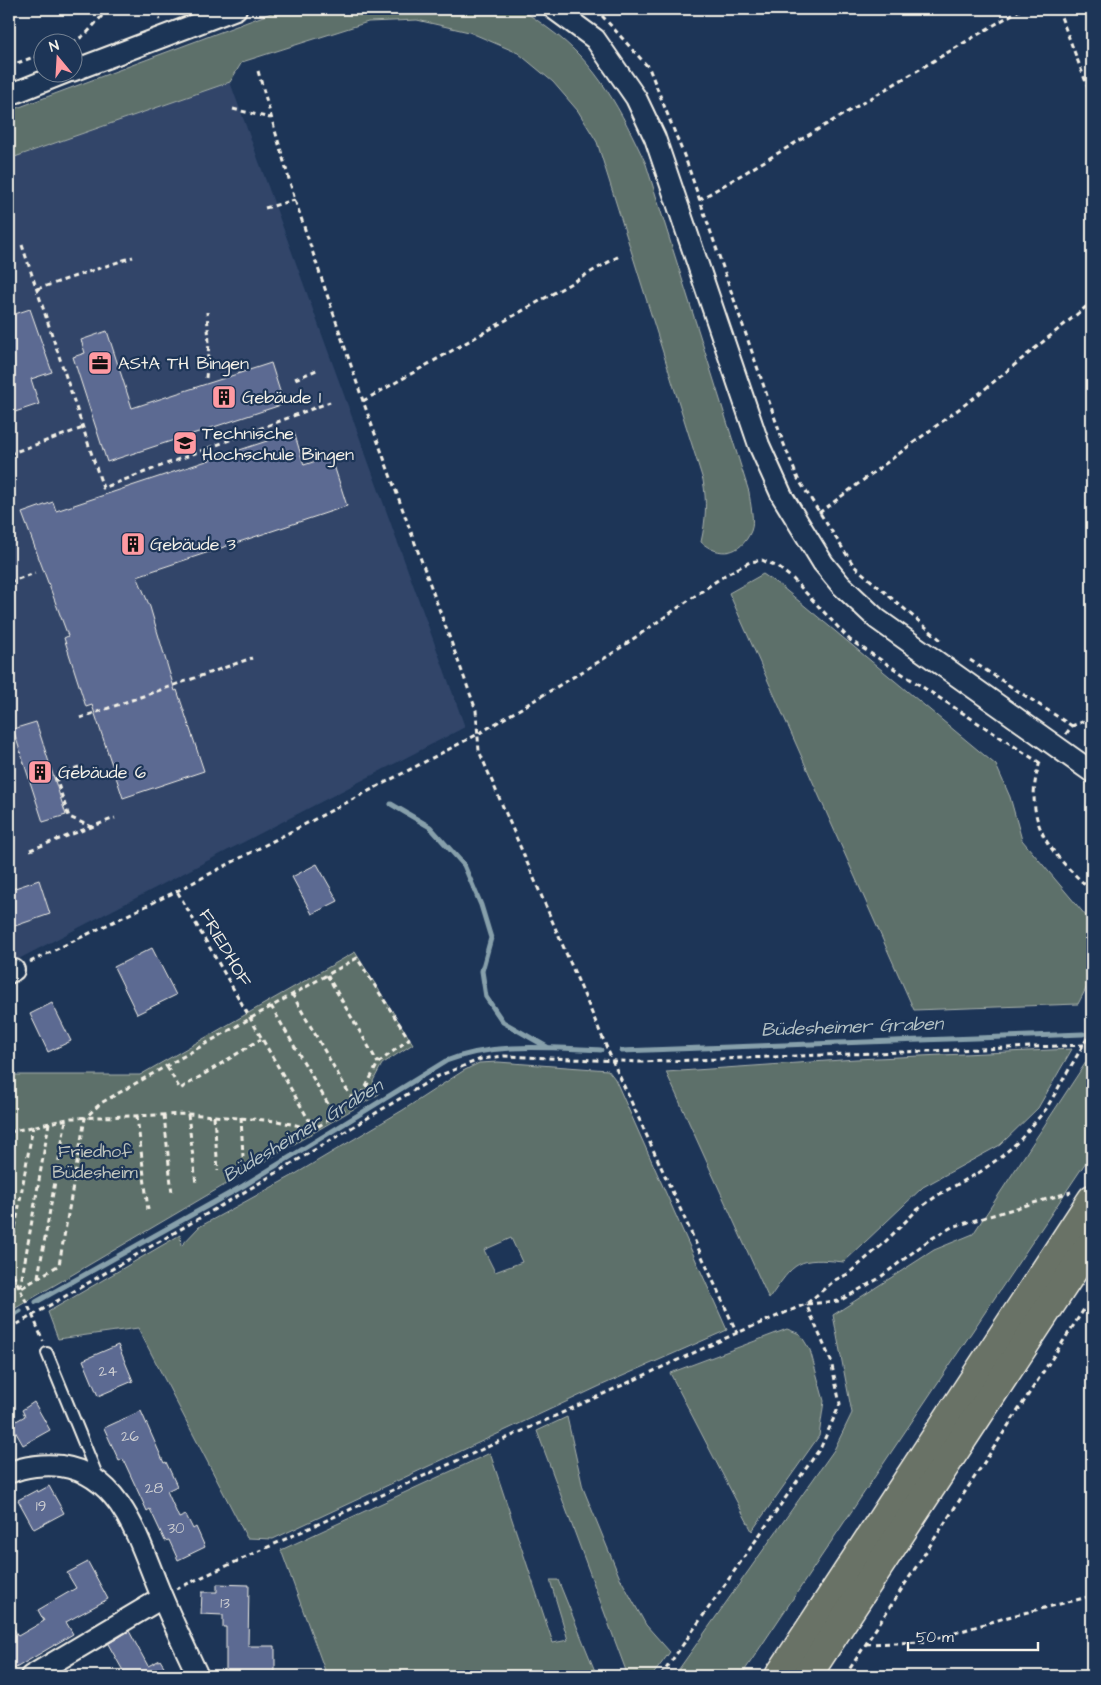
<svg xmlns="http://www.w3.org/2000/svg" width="1101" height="1685" viewBox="0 0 1101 1685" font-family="'Architects Daughter',sans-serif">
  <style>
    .built { fill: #304569 }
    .green { fill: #5d706b; stroke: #a8b0aa; fill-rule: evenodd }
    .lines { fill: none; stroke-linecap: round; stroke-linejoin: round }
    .stream { stroke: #87a0ab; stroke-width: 5 }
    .building { fill: #5c6a92; stroke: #f4f1e8 }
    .lane-casing { stroke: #f4f1e8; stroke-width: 14 }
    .street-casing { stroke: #f4f1e8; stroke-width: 24 }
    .primary-casing { stroke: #f4f1e8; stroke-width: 31 }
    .path { stroke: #f4f1e8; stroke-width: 3; stroke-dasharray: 5 4; stroke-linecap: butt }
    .lane { stroke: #1d3557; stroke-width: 10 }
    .street { stroke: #1d3557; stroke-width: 20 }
    .primary { stroke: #697266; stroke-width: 28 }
    .labels { text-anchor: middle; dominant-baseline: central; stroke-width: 4.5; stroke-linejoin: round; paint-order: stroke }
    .number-label { font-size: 15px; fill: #cecfd2 }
    .poi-label { font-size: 18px; fill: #f4f1e8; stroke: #1d3557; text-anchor: start }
    .street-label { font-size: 18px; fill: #f4f1e8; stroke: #1d3557 }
    .park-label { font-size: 18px; fill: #bfc4bc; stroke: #1d3557 }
    .water-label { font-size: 19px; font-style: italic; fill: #b4c2c5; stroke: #1d3557 }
  </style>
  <rect width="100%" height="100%" fill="#1d3557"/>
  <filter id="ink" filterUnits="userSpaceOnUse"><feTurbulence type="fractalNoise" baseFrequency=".02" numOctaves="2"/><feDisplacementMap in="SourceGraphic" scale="10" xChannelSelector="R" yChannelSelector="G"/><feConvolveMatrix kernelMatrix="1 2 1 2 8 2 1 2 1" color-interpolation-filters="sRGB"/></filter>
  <g filter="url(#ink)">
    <!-- built -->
    <path class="built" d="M230,82L465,727L9,964V159Z"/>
    <!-- green -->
    <g class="green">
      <path d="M282,9H516C529,13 538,21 549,29C598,64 621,111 646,164L749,492C750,503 755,522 751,531C741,555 719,558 701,542C706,520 707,502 703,480L597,142L578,111L553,82L518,53L469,32L417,20L368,22L242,62L230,82L9,159V111Z"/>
      <path d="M763,574L782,587L996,765L1010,797L1022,840L1092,923V977L1078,1004L914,1010L729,593Z"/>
      <path d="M355,952L413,1044L382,1064L373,1081L379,1094L9,1312V1075H140Z"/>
      <path d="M1072,1049L1038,1108L1000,1145L923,1187L844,1262C797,1257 795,1261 769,1299L666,1072L856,1059Z"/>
      <path d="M1092,1053V1153L741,1676H674L834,1450L852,1413L833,1315L934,1250L973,1234Z"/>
      <path d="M498,1062L608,1070L615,1079L727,1330L600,1386L273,1539L247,1538L138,1328L58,1339L48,1312L180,1235L181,1246L199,1227L292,1176L403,1110L463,1071L479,1063ZM511,1238L522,1262L495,1272L484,1250Z"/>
      <path d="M787,1329L800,1334L810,1350L824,1401L819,1436L752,1531L670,1373Z"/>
      <path d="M567,1417L583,1488L619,1576L646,1625L670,1652L652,1676H628L537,1431Z"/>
      <path d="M490,1453L553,1643L568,1640L550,1580H558L597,1676H327L281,1550Z"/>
    </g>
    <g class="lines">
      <!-- stream -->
      <g class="stream">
        <path d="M391,804L430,827L464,865L481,905L491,938L482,971L486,997L503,1022L547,1047"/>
        <path d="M621,1051L1083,1034"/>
        <path d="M36,1302L243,1186L446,1061C494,1042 550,1048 601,1050"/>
        <path d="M9,1318L20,1311"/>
      </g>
    </g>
    <!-- building -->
    <g class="building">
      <path d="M30,309L52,372L31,379L39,404L9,414V316Z"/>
      <path d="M107,331L132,408L271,363L284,404L107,462L73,357L85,353L81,340Z"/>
      <path d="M294,432L304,465L331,456L347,506L137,576L150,607L175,691L177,690L204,771L123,798L92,705L86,707L64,638L68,636L22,513L53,502L56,511Z"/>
      <path d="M36,722L66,815L43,822L13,729Z"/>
      <path d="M317,864L338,901L312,914L292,877Z"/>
      <path d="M39,880L50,914L9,928V890Z"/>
      <path d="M152,948L176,995L137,1014L114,967Z"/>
      <path d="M52,1003L71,1041L48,1052L30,1014Z"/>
      <path d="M118,1345L133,1381L98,1396L83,1360Z"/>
      <path d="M34,1402L50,1430L23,1445L11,1424L25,1416L22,1410Z"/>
      <path d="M141,1411L164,1463L166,1462L177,1486L167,1491L179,1518L186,1515L193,1529L196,1527L205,1547L178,1560L169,1540L165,1541L150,1509L147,1511L123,1459L119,1461L104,1428Z"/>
      <path d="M49,1486L64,1513L34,1529L18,1500L37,1490L38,1492Z"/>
      <path d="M88,1562L108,1599L66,1622L73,1634L9,1672V1621L18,1636L44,1621L38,1610L76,1588L67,1573Z"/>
      <path d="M217,1584L249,1585L248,1646H275V1676H226V1627H223V1615L201,1614L202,1592H217Z"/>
      <path d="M129,1631L148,1666L160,1660L170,1676H126L108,1644Z"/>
    </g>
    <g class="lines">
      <defs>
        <path id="lane" d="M47,1353L99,1480"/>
        <g id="street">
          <path d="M554,9L595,39L636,98L655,138L759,445L782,496L823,563L841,585L877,619L1092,772"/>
          <path d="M72,71L236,9"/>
          <path d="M9,95L67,72"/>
          <path d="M9,973L14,970"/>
          <path d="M9,1473C24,1466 45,1464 61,1466C124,1475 140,1546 162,1597C173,1623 186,1650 198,1676"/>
          <path d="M31,1676L162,1598"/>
        </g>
        <g id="primary">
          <path d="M779,1676L1092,1199"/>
          <path d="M807,1676L1092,1242"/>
        </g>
      </defs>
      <!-- lane casing -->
      <use href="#lane" class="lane-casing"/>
      <!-- street casing -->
      <use href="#street" class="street-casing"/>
      <!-- primary casing -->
      <use href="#primary" class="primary-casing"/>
      <!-- path -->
      <g class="path">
        <path d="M156,9L160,20"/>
        <path d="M596,9L649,68L687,163L783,442L798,479L854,566L942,641"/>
        <path d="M1058,9L1092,98"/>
        <path d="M72,43L86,34L108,9"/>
        <path d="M9,66L42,54"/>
        <path d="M258,71L295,200L363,401L476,710L479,751L613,1062L737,1333"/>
        <path d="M233,109L270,118"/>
        <path d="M699,200L1021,9"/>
        <path d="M265,208L295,200"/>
        <path d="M22,245L103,488L330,402"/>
        <path d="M37,289L133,257"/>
        <path d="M206,378L209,343L207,312"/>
        <path d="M295,379L319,369"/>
        <path d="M363,401L621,255"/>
        <path d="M9,454L83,428"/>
        <path d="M819,513L975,397L1092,302"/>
        <path d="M9,582L35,573"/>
        <path d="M970,660L1072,726"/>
        <path d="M80,718L252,658"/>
        <path d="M1066,734L1072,726L1092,718"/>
        <path d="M1040,762C1029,795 1033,826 1055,853C1066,868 1081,879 1092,893"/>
        <path d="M79,767L55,775L69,817L92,827"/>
        <path d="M30,850L115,818"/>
        <path d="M30,962L177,891L478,734L610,655L725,575L750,562L762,560L778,567L793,579L850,640L1040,763"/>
        <path d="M327,975L378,1063"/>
        <path d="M292,994L354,1102"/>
        <path d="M271,1006L335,1116"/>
        <path d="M167,1067L180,1089L261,1039"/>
        <path d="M188,1114L196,1184"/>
        <path d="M164,1115L172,1194"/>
        <path d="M137,1116L148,1210"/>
        <path d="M214,1116L218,1171"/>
        <path d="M241,1117L243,1157"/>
        <path d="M49,1123L20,1289L59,1265L85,1118L101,1103L357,958L409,1039L378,1063L364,1091L354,1103L314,1129"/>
        <path d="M9,1132L72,1118L188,1114L277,1121L314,1129L177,891"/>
        <path d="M9,1263L33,1126"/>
        <path d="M9,1266L32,1314L43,1341"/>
        <path d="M38,1277L66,1120"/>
        <path d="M807,1304L839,1301L878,1279L929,1240L952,1227L1071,1192"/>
        <path d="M9,1329L246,1191L436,1077L481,1059L504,1056L641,1062L1085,1045"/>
        <path d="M176,1589L737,1333L806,1304L835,1280L848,1274L883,1244L917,1210L938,1195L980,1172L1002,1156L1020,1140L1046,1109L1092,1030"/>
        <path d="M866,1644L925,1642L1008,1617L1092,1596"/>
        <path d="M661,1676L821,1447L840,1404L831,1361L806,1304"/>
        <path d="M845,1676L1092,1297"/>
      </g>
      <!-- lane -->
      <use href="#lane" class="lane"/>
      <!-- street -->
      <use href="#street" class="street"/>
      <!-- primary -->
      <use href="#primary" class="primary"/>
    </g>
  </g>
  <!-- icons -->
  <defs>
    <symbol id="office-square" viewBox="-11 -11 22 22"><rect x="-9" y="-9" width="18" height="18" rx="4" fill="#ff9aa2" stroke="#1d3557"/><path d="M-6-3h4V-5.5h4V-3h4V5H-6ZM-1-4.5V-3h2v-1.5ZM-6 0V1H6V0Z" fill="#111"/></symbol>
    <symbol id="building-square" viewBox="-11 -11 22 22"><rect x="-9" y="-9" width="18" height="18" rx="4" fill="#ff9aa2" stroke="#1d3557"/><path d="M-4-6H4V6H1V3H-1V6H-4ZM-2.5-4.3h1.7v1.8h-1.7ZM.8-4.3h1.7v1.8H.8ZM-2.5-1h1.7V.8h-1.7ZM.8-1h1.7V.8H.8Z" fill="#111"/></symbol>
    <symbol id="university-square" viewBox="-11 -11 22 22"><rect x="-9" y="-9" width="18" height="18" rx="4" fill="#ff9aa2" stroke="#1d3557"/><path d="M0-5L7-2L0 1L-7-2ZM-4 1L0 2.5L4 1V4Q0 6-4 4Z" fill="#111"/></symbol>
  </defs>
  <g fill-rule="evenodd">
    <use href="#office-square" x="86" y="349" width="28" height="28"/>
    <use href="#building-square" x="210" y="383" width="28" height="28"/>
    <use href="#university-square" x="171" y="429" width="28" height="28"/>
    <use href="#building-square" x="119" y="530" width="28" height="28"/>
    <use href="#building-square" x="26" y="758" width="28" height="28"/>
  </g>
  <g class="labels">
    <!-- number labels -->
    <g class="number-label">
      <text x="108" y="1371">24</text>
      <text x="130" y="1436">26</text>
      <text x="154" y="1488">28</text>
      <text x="41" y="1506">19</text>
      <text x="176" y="1528">30</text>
      <text x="225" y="1603">13</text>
    </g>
    <!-- poi labels -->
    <g class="poi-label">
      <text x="118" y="363">AStA TH Bingen</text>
      <text x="242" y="397">Gebäude 1</text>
      <text x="202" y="433">Technische<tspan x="202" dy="21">Hochschule Bingen</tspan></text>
      <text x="150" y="544">Gebäude 3</text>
      <text x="58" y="772">Gebäude 6</text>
    </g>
    <!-- street labels -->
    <g class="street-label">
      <text transform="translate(225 948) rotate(60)">FRIEDHOF</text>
    </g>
    <!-- park labels -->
    <g class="park-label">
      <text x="95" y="1151">Friedhof<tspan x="95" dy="21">Büdesheim</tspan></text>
    </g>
    <!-- water labels -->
    <g class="water-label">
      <text transform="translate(852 1027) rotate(-2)">Büdesheimer Graben</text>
      <text transform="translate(303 1131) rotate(-31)">Büdesheimer Graben</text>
    </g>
  </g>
  <!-- margin -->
  <rect width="1101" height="1685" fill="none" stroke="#1d3557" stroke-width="30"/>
  <rect x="15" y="15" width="1071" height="1655" fill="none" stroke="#f4f1e8" stroke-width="2" filter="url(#ink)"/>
  <!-- north arrow -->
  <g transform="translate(58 58) rotate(342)"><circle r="24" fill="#1d3557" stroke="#738091"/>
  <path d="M0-4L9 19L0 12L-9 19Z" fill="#ff9aa2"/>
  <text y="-8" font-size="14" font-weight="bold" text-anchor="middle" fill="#f4f1e8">N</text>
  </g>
  <!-- scale -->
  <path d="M908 1642v8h130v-8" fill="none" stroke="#f4f1e8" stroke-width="2.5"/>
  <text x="916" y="1642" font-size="15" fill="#f4f1e8" stroke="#1d3557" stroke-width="4" paint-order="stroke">50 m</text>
</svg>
